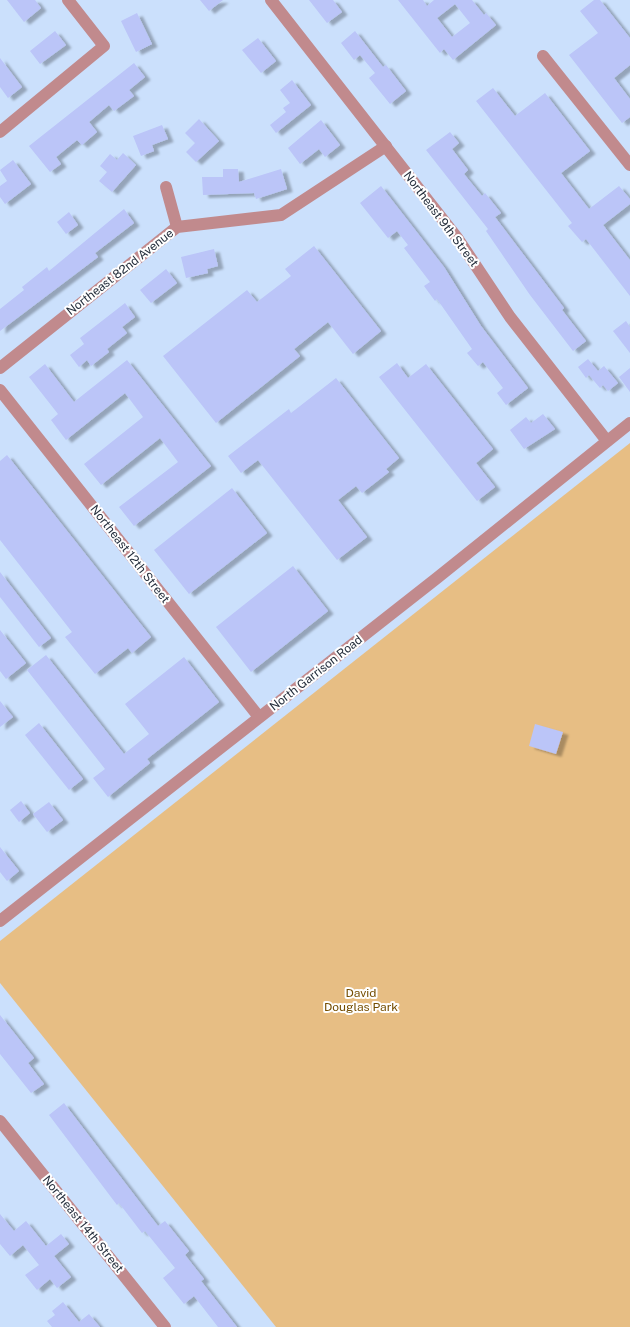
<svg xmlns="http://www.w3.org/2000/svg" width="630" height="1327" font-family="'Public Sans',sans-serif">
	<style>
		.green { fill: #e7be84 }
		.building { fill: #bbc5f8; fill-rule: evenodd; filter: url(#shadow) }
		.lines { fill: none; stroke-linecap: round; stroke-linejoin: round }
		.street { stroke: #c18a8d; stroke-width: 12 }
		.labels { text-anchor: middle; stroke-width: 4; stroke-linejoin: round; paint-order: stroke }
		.street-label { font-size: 12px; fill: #252f3d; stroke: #fff }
		.park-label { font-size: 12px; fill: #744d00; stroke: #fff }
	</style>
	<defs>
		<filter id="shadow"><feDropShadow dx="5.5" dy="3" stdDeviation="1" flood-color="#0004"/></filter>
	</defs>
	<rect width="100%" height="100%" fill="#cbe0fc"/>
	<!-- green -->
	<path class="green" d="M630,443V1327H276L0,983V941Z"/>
	<!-- building -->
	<g class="building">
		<path d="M7,0H35L41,8L24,22Z"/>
		<path d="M200,0H223L209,11Z"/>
		<path d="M309,0H333L342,12L327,23Z"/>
		<path d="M398,0H423L427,6L434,0H472L484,15L486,13L496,25L453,60L444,49L440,53ZM455,4L470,23L452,37L437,18Z"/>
		<path d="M594,0H600L630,38V65L614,78L630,99V117L622,123L569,55L598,33L580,11Z"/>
		<path d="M137,13L152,44L136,52L121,21Z"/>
		<path d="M55,31L66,45L40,64L30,51Z"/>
		<path d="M355,31L383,67L386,65L406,91L390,104L369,78L375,73L360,55L354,60L341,43Z"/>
		<path d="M258,38L276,61L261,73L242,50Z"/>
		<path d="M0,58L22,87L8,98L0,87Z"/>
		<path d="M134,63L145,77L129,90L134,96L114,111L109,105L89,122L97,132L82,145L77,140L56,157L61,164L50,172L29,146Z"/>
		<path d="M292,80L311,105L276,133L270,125L286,112L283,108L290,103L280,90Z"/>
		<path d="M493,88L515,116L545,93L590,151L561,173L589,209L619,186L630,199V204L603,225L630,260V296L586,239L582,242L568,226L572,223L476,101Z"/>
		<path d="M199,119L219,141L196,162L186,152L195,143L185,133Z"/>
		<path d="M321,120L340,145L325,157L319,149L300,164L288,148Z"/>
		<path d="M162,125L168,139L152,145L154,151L141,156L133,136Z"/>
		<path d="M450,132L459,143L452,149L468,170L464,174L482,196L485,193L501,213L495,217L564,308L562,310L586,341L573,351L530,295L486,231L488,229L426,150Z"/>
		<path d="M123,153L136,165L112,192L99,181L107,172L100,166L110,154L117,160Z"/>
		<path d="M13,160L31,184L5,204L0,197V186L7,181L0,170Z"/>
		<path d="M223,169H238L239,182L281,169L287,189L256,199L254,193L203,195L202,177H223Z"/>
		<path d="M381,186L444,267L481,326L528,388L506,405L497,393L503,388L483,362L478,366L467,353L472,349L437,299L435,301L424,286L430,282L404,248L408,245L397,231L388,238L360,203Z"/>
		<path d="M124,209L134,223L95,253L98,257L0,331V309L24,290L22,287L47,267L49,271Z"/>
		<path d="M69,212L78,225L66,234L57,222Z"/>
		<path d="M314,246L381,331L353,354L328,322L294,349L300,356L216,423L163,356L247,290L257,302L291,276L285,269Z"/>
		<path d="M214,249L218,266L207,269L208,273L186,278L181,257Z"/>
		<path d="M166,269L177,283L151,303L140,290Z"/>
		<path d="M125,303L135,317L122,327L127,333L107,349L109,352L91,366L87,360L79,367L70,355L84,344L80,338Z"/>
		<path d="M626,321L630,327V353L613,331Z"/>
		<path d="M588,359L598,371L604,366L618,383L608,391L603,385L600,388L589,375L586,378L578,367Z"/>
		<path d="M127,360L211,466L134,526L119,507L178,462L160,438L101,485L84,464L143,417L125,393L66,440L51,420L58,414L29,377L45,364L74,402Z"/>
		<path d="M397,363L408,378L426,364L493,449L476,463L495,487L477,501L379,377Z"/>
		<path d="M630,368V392L619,377Z"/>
		<path d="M336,378L399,458L386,469L389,472L362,493L356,486L338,500L367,537L337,560L258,460L241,473L228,456L289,409L291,413Z"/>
		<path d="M543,414L555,429L524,449L510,430L526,417L531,423Z"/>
		<path d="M7,455L151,637L132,653L128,648L95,674L65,637L72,632L0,540V461Z"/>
		<path d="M232,488L267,533L189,594L154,550Z"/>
		<path d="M293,566L328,611L251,672L216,627Z"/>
		<path d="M0,572L51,638L39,647L0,597Z"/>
		<path d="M0,630L26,663L6,679L0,671Z"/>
		<path d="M46,655L124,754L149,734L125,704L184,657L219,702L147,759L150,763L108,797L93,778L105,769L27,670Z"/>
		<path d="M0,701L13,717L0,727Z"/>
		<path d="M39,723L83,779L69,790L25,735Z"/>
		<path d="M535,724L563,732L556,754L529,746Z"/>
		<path d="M21,801L30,813L19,822L10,810Z"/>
		<path d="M49,802L63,820L47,832L33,814Z"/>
		<path d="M0,847L19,871L7,881L0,872Z"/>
		<path d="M0,1015L34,1058L28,1063L44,1084L31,1093L0,1054Z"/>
		<path d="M64,1103L158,1226L165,1221L189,1251L185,1255L204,1279L201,1281L237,1327H218L194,1296L184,1304L163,1278L175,1268L145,1231L142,1233L119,1203L117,1205L49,1115Z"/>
		<path d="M0,1214L14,1231L26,1221L46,1246L61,1234L69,1244L54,1256L71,1277L57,1288L50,1279L37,1290L25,1275L39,1265L23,1245L10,1256L0,1244Z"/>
		<path d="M63,1302L79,1322L89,1314L100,1327H52L47,1321L55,1315L52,1311Z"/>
	</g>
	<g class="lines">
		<!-- street -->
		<g class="street">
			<path d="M271,0L458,239L510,317L607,441"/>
			<path d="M543,56L630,165"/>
			<path d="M0,132L104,46L68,0"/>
			<path d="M166,187L177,227"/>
			<path d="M0,368L177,227L281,215L386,146"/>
			<path d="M0,390L259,717"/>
			<path d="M0,921L437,578L630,423"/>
			<path d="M0,1121L165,1327"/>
		</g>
	</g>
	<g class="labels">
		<!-- street labels -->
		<g class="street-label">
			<text transform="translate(441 219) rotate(53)" y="4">Northeast 9th Street</text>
			<text transform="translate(120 272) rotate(-38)" y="4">Northeast 82nd Avenue</text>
			<text transform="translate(130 554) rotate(52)" y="4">Northeast 12th Street</text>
			<text transform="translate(316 673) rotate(-38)" y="4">North Garrison Road</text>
			<text transform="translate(83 1224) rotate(51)" y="4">Northeast 14th Street</text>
		</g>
		<!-- park labels -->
		<g class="park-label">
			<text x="361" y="997">David<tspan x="361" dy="14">Douglas Park</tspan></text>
		</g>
	</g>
</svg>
